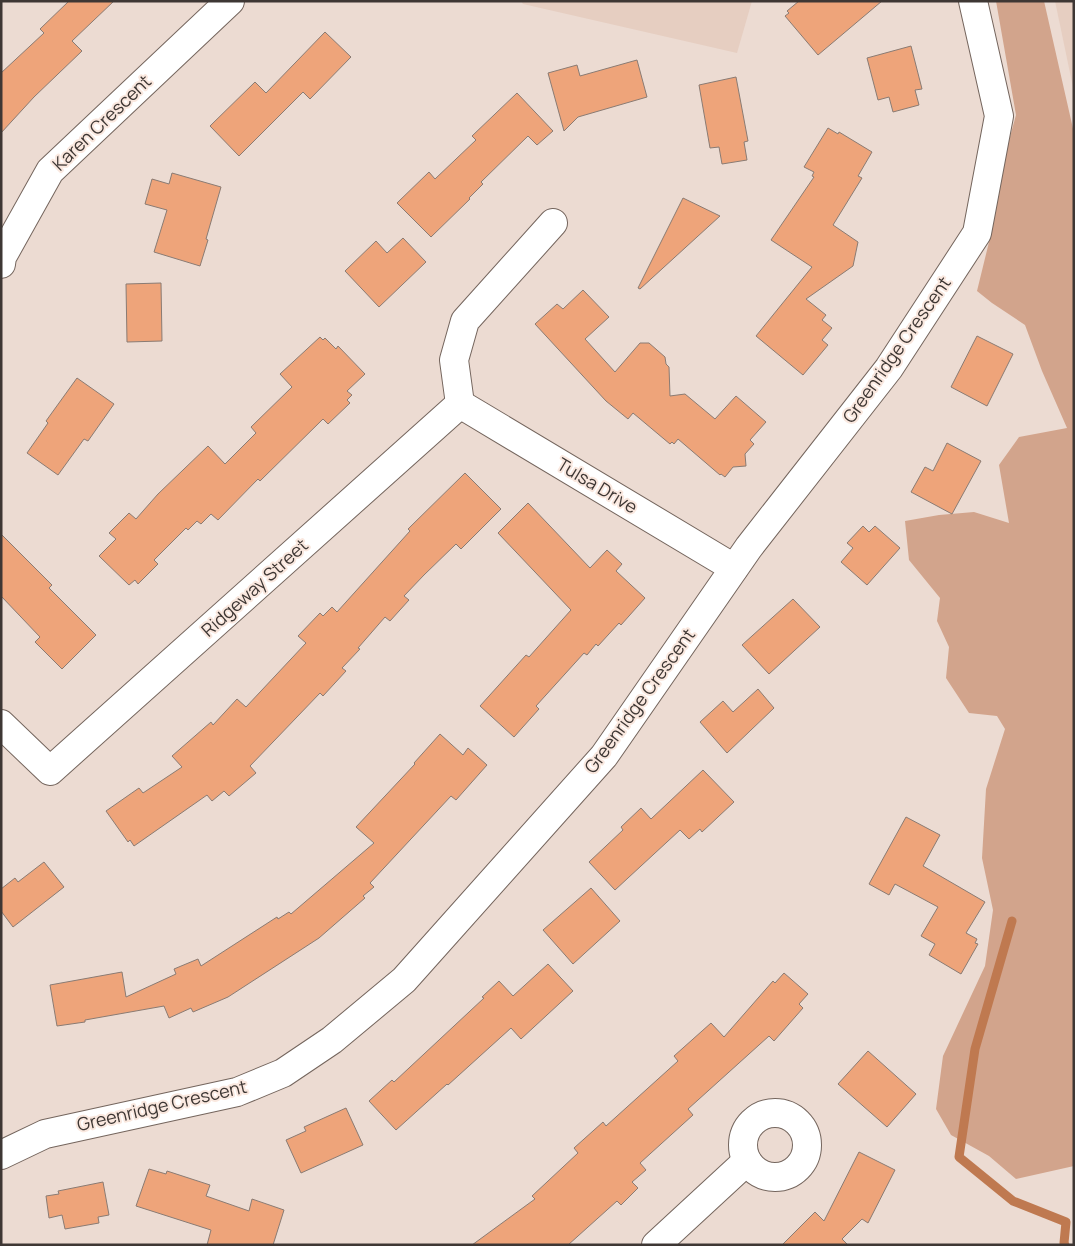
<svg xmlns="http://www.w3.org/2000/svg" width="1075" height="1246" font-family="Manrope,sans-serif">
	<style>
		.built { fill: #e6cec1 }
		.green { fill: #d2a48c }
		.lines { fill: none; stroke-linecap: round; stroke-linejoin: round }
		.stream { stroke: #bf7950; stroke-width: 9 }
		.building { fill: #eea47a; stroke: #8a7b73 }
		.minor-casing { stroke: #74655d; stroke-width: 30 }
		.minor { stroke: #fff; stroke-width: 28 }
		.labels { text-anchor: middle; stroke-width: 4; stroke-linejoin: round; paint-order: stroke }
		.street-label { font-size: 18px; fill: #3e3734; stroke: #fae8df }
	</style>
	<rect width="100%" height="100%" fill="#ecdbd2"/>
	<!-- built -->
	<g class="built">
		<path d="M521,1H752L737,53L523,4Z"/>
		<path d="M1055,1H1074V92Z"/>
	</g>
	<!-- green -->
	<path class="green" d="M996,1H1044L1074,133V1166L1016,1179L989,1156L951,1135L936,1109L943,1056L985,966L993,910L982,858L986,789L1005,729L997,716L969,713L946,678L949,647L937,621L940,598L909,560L905,521L939,515L974,512L1009,523L999,465L1019,437L1067,428L1042,371L1025,325L992,303L977,291L989,242L1005,155L1016,115Z"/>
	<g class="lines">
		<!-- stream -->
		<path class="stream" d="M1012,921L975,1049L959,1157L1013,1201L1066,1222L1064,1243L1065,1245"/>
	</g>
	<!-- building -->
	<g class="building">
		<path d="M69,1H114L72,41L82,51L34,97L1,133V73L44,33L40,29Z"/>
		<path d="M799,1H882L818,55L785,16L789,13L787,11Z"/>
		<path d="M325,32L351,57L310,99L303,92L239,156L210,126L255,82L266,93Z"/>
		<path d="M911,46L922,89L915,90L919,105L893,112L889,97L878,100L867,58Z"/>
		<path d="M637,60L647,97L578,117L564,131L548,73L577,65L580,76Z"/>
		<path d="M736,77L748,141L744,142L747,160L722,164L719,147L710,148L699,85Z"/>
		<path d="M517,93L553,131L537,145L528,136L481,182L483,184L469,198L470,199L431,237L397,203L429,172L435,179L476,140L472,136Z"/>
		<path d="M828,128L838,134L839,132L872,152L858,176L862,178L833,225L858,242L853,266L806,299L826,315L822,320L832,328L822,340L828,345L803,375L756,336L812,267L771,240L814,177L812,176L814,172L804,167Z"/>
		<path d="M172,173L221,187L206,239L208,240L200,266L154,252L167,210L145,204L152,179L169,184Z"/>
		<path d="M683,198L720,216L640,289L638,288Z"/>
		<path d="M403,238L426,262L379,307L345,271L376,241L387,253Z"/>
		<path d="M161,283L162,341L127,342L126,284Z"/>
		<path d="M583,290L609,317L585,339L615,372L640,343H649L665,357L666,364L669,367L670,396L685,394L715,419L736,396L766,422L750,440L754,444L745,454L746,466L733,467L725,477L721,474L720,475L678,439L674,444L672,442L670,444L633,413L628,419L606,401L535,324L557,304L563,309Z"/>
		<path d="M977,336L1013,354L987,406L951,387Z"/>
		<path d="M320,337L323,340L325,338L336,349L338,346L365,374L347,391L352,395L347,400L350,403L328,424L323,419L260,481L258,479L218,520L211,514L201,524L197,521L188,530L186,528L154,560L158,564L138,584L135,580L129,585L99,556L116,539L109,533L129,513L136,519L158,494L208,446L225,464L256,433L251,427L292,387L280,374Z"/>
		<path d="M77,378L114,404L88,441L84,439L58,475L27,453L48,423L46,421Z"/>
		<path d="M947,443L981,461L952,514L911,492L925,467L933,471Z"/>
		<path d="M465,473L501,509L461,549L456,544L424,575L404,596L409,600L390,621L385,617L358,648L360,649L342,668L346,671L323,696L320,693L250,766L256,773L229,796L224,791L212,801L207,795L134,846L130,840L128,842L106,811L139,788L143,793L182,767L172,756L211,722L213,725L237,699L246,707L306,643L298,636L320,613L323,616L332,607L337,612L410,531L408,529Z"/>
		<path d="M528,503L590,568L607,550L622,564L616,571L645,598L621,625L619,623L598,646L596,644L587,655L584,653L536,706L539,709L514,737L480,706L526,655L529,657L571,610L498,533Z"/>
		<path d="M863,526L869,532L875,526L900,548L867,585L841,562L853,548L847,543Z"/>
		<path d="M1,534L52,585L49,588L96,635L62,669L35,642L40,637L1,596Z"/>
		<path d="M793,599L820,627L769,674L742,645Z"/>
		<path d="M758,689L774,708L727,753L700,722L723,701L733,712Z"/>
		<path d="M440,734L463,755L468,748L487,765L456,800L451,796L370,883L374,887L363,896L365,898L319,938L228,997L193,1012L191,1008L169,1018L164,1006L85,1020V1022L57,1026L50,985L122,972L126,997L176,974L174,969L198,959L201,966L277,917L278,919L289,912L291,914L374,843L356,827L415,764L414,763Z"/>
		<path d="M703,770L734,802L702,832L700,829L689,839L680,830L615,890L589,862L623,830L621,827L641,808L651,819Z"/>
		<path d="M906,817L940,835L923,866L985,902L966,933L977,939L975,943L978,944L961,974L929,955L935,944L921,936L938,907L895,884L889,895L869,884Z"/>
		<path d="M44,862L64,887L13,927L1,911V889L15,878L18,882Z"/>
		<path d="M591,888L620,921L573,964L543,930Z"/>
		<path d="M548,964L573,991L521,1039L511,1028L448,1085L447,1084L396,1130L369,1101L392,1080L394,1082L484,998L482,997L499,981L513,996Z"/>
		<path d="M784,973L808,994L799,1004L803,1008L774,1041L769,1036L688,1109L693,1115L640,1163L646,1170L632,1182L638,1188L621,1205L617,1201L568,1245H472L535,1199L532,1196L578,1153L574,1148L603,1122L606,1126L678,1061L674,1056L711,1023L724,1037L773,981L775,983Z"/>
		<path d="M868,1051L916,1094L887,1127L838,1084Z"/>
		<path d="M346,1108L363,1145L301,1173L286,1140L306,1131L304,1127Z"/>
		<path d="M859,1152L895,1170L868,1223L862,1219L842,1239L848,1245H782L815,1212L824,1221Z"/>
		<path d="M149,1169L166,1174L167,1171L210,1185L206,1196L249,1211L252,1199L284,1210L273,1245H207L211,1230L136,1206Z"/>
		<path d="M103,1182L109,1215L98,1217L99,1223L65,1229L62,1215L49,1218L46,1196L59,1194L58,1191Z"/>
	</g>
	<g class="lines">
		<defs>
			<g id="minor">
				<path d="M1,264L2,257L50,171L230,1"/>
				<path d="M460,404L734,568"/>
				<path d="M460,404L454,360L465,321L553,223"/>
				<path d="M1,724L50,771L460,404"/>
				<circle cx="775" cy="1145" r="32"/>
				<path d="M1,1155L45,1134L237,1092L283,1073L332,1040L404,980L604,756L749,547L889,368L977,233L999,116L973,1"/>
				<path d="M656,1245L747,1161"/>
			</g>
		</defs>
		<!-- minor casing -->
		<use href="#minor" class="minor-casing"/>
		<!-- minor -->
		<use href="#minor" class="minor"/>
	</g>
	<g class="labels">
		<!-- street labels -->
		<g class="street-label">
			<text transform="translate(102 123) rotate(-44)" y="6">Karen Crescent</text>
			<text transform="translate(897 350) rotate(-55)" y="6">Greenridge Crescent</text>
			<text transform="translate(597 486) rotate(31)" y="6">Tulsa Drive</text>
			<text transform="translate(255 588) rotate(-42)" y="6">Ridgeway Street</text>
			<text transform="translate(640 701) rotate(-54)" y="6">Greenridge Crescent</text>
			<text transform="translate(162 1106) rotate(-13)" y="6">Greenridge Crescent</text>
		</g>
	</g>
	<!-- border -->
	<rect width="1075" height="1246" fill="none" stroke="#3e3734" stroke-width="5"/>
</svg>
